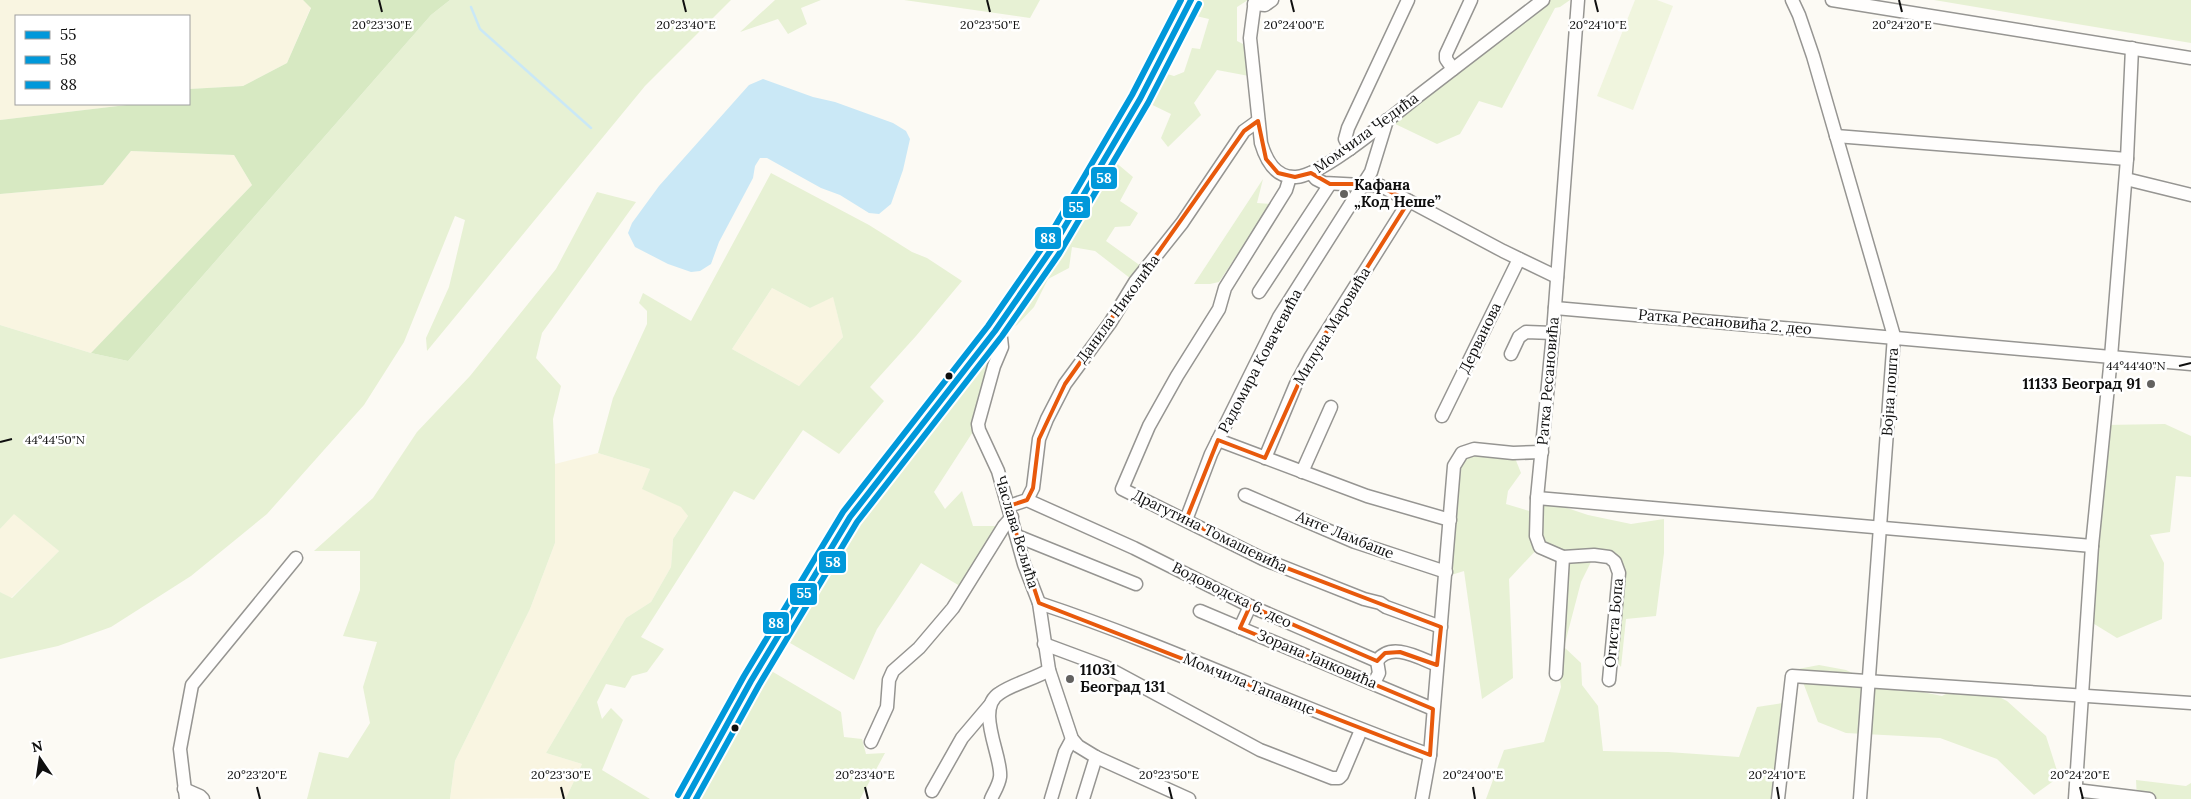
<svg xmlns="http://www.w3.org/2000/svg" width="2191" height="799" font-family="Lora,serif">
	<style>
		.farmland { fill: #f9f5e1 }
		.green { fill: #e7f1d4; fill-rule: evenodd }
		.forest { fill: #d7e9c2 }
		.pitch { fill: #f0f5de }
		.water { fill: #cae8f6 }
		.lines { fill: none; stroke-linecap: round; stroke-linejoin: round }
		.stream { stroke: #cae8f6; stroke-width: 2.5 }
		.minor-casing { stroke: #969592; stroke-width: 15 }
		.major-casing { stroke: #83827f; stroke-width: 19 }
		.minor { stroke: #fffefd; stroke-width: 12 }
		.major { stroke: #ede7da; stroke-width: 16 }
		.bus-1-casing { stroke: #fff; stroke-width: 10 }
		.bus-2-casing { stroke: #fff; stroke-width: 10 }
		.bus-3-casing { stroke: #fff; stroke-width: 10 }
		.bus-1 { stroke: #0098da; stroke-width: 6 }
		.bus-2 { stroke: #0098da; stroke-width: 6 }
		.bus-3 { stroke: #0098da; stroke-width: 6 }
		.marked { fill: none; stroke: #e8590c; stroke-width: 4; stroke-linejoin: round }
		.ticks { fill: none; stroke: #0f0f0f; stroke-width: 2 }
		.poi-dot { fill: #62615f; stroke: #fff; stroke-width: 2 }
		.bus-dot { fill: #0f0f0f; stroke: #fff; stroke-width: 2 }
		.labels { text-anchor: middle; stroke-width: 5; stroke-linejoin: round; paint-order: stroke }
		.street-label { font-size: 15px; fill: #0f0f0f; stroke: #fff }
		.poi-label { font-size: 15px; font-weight: bold; fill: #0f0f0f; stroke: #fff; text-anchor: start }
		.ticks-label { font-size: 12px; text-anchor: middle; fill: #0f0f0f; stroke: #fff; stroke-width: 5; stroke-linejoin: round; paint-order: stroke }
		.line-badge { stroke: #fff; stroke-width: 2 }
		.badge-label { font-size: 14px; text-anchor: middle; font-weight: bold; fill: #fff }
	</style>
	<rect width="100%" height="100%" fill="#fcfaf4"/>
	<!-- farmland -->
	<g class="farmland">
		<path d="M0,0H303L311,7L287,63L243,86L189,89V16H16V104H135L0,120Z"/>
		<path d="M131,151L234,155L252,185L91,353L0,325V194L103,185Z"/>
		<path d="M772,288L810,308L833,296L843,337L799,386L732,349Z"/>
		<path d="M598,453L650,469L643,489L682,507L688,516L673,539L671,567L651,602L626,618L546,753L582,764L566,798L450,799L455,761L530,609L555,543V464Z"/>
		<path d="M14,513L59,551L11,598L0,592V529Z"/>
	</g>
	<!-- green -->
	<g class="green">
		<path d="M450,0H731L645,86L427,351L426,338L449,287L465,220L455,216L404,342L364,405L267,514L191,576L111,627L58,646L0,659V592L12,598L59,551L14,514L0,529V325L91,353L128,361L431,15Z"/>
		<path d="M775,0H821L801,8L807,24L788,34L778,19L740,32Z"/>
		<path d="M904,0H1040L1030,18Z"/>
		<path d="M1200,0H1248L1237,7V41L1245,45L1249,76L1217,70L1194,103L1201,115L1168,147L1161,138L1171,114L1140,99L1154,70L1174,76L1184,72L1192,48L1200,49L1209,19L1183,13Z"/>
		<path d="M1543,0H1570L1560,7L1555,8L1502,108L1479,101L1460,134L1437,144L1387,120Z"/>
		<path d="M1934,0H2191V43Z"/>
		<path d="M1107,155L1133,177L1120,201L1138,213L1130,226L1115,227L1106,241L1145,269L1135,282L1095,251L1072,247L1069,268L1048,279L1034,307L1017,325L1010,329L1001,324Z"/>
		<path d="M771,173L869,225L912,252L927,258L962,281L916,336L870,387L884,401L839,454L803,430L754,500L734,491L641,637L664,649L647,672L632,676L625,688L606,684L597,702L602,719L611,708L623,720L602,770L650,799H562L566,798L582,764L546,753L626,618L651,602L671,567L673,539L688,516L681,507L642,489L650,469L598,453L613,398L647,324V311L639,303L643,293L691,321ZM772,288L810,308L833,297L843,337L799,386L732,349Z"/>
		<path d="M1263,179L1257,203L1271,204L1219,282L1210,284H1194Z"/>
		<path d="M597,192L636,202L542,333L536,358L561,386L553,419L555,464V543L530,609L455,761L450,799H307L319,752L348,758L370,723L363,687L377,642L343,636L360,590V551H314L373,498L417,432L470,376L556,269Z"/>
		<path d="M1002,347L978,424L934,492L945,509L962,491L973,526H1004L965,589L921,563L877,629L854,680L778,636L816,573L975,355Z"/>
		<path d="M2165,424L2191,436V477L2176,476L2170,532L2150,535L2164,563L2162,619L2117,638L2091,622L2104,425Z"/>
		<path d="M1462,453H1513L1521,473L1508,491L1506,504L1536,513L1537,498L1588,515L1631,524L1664,519V553L1656,616L1626,619L1621,667L1611,654L1615,562L1594,556L1581,582L1564,647L1581,663L1582,685L1598,706L1603,751L1668,752L1739,757L1757,707L1789,702L1778,799H1486L1504,750L1544,742L1561,687L1556,653L1563,557L1539,547L1509,579L1513,678L1482,699L1464,571L1448,576L1446,572Z"/>
		<path d="M761,665L841,712L844,737L862,739L866,754L885,753L860,799H697L689,794Z"/>
		<path d="M1819,665L1846,670L1869,681L1942,696L1969,682L2007,701L2046,736L2059,777L2034,795L1997,759L1940,738L1846,733L1818,722L1798,669Z"/>
		<path d="M2136,780L2186,786L2191,783V799H2137Z"/>
	</g>
	<!-- forest -->
	<path class="forest" d="M303,0H450L431,15L128,361L91,353L252,185L234,155L131,151L103,185L0,194V120L135,104H189V89L243,86L287,63L311,8Z"/>
	<!-- pitch -->
	<path class="pitch" d="M1635,0H1657L1673,6L1633,110L1597,96Z"/>
	<!-- water -->
	<path class="water" d="M763,79L813,97L835,102L893,123L906,131L910,139L903,170L891,204L879,214L869,213L840,195L821,188L767,158H760L755,166L753,178L719,242L711,264L700,271L691,272L668,264L635,247L628,233L632,223L659,186L749,85Z"/>
	<g class="lines">
		<!-- stream -->
		<path class="stream" d="M471,7L480,29L591,128"/>
		<defs>
			<g id="minor">
				<path d="M1255,0L1250,38L1261,143C1266,160 1275,178 1296,177C1323,176 1397,112 1422,93C1462,62 1503,31 1543,0"/>
				<path d="M1578,0L1553,333L1537,498L1536,536L1540,547L1563,557L1594,555L1609,557L1615,562L1619,573L1609,680"/>
				<path d="M1792,0L1799,15L1813,56L1894,336L1860,799"/>
				<path d="M1832,0L2191,58"/>
				<path d="M1254,4L1265,5L1272,0"/>
				<path d="M1453,69L1446,59V54L1471,0"/>
				<path d="M1836,136L2127,159"/>
				<path d="M1350,149L1345,139L1348,128L1408,0"/>
				<path d="M1311,173L1316,179L1324,183L1381,186L1503,251L1557,277"/>
				<path d="M1290,177L1286,190L1225,288L1219,309L1177,376L1149,426L1122,489L1263,559L1364,599L1380,603L1386,607L1441,627"/>
				<path d="M2126,179L2191,195"/>
				<path d="M1259,292L1330,184"/>
				<path d="M1555,308L2191,364"/>
				<path d="M995,331L1001,338L1002,347L994,366L978,424L979,430L998,471L1024,564L1039,603L1049,670L1072,739L1078,746L1096,757L1189,799"/>
				<path d="M1511,354L1519,337L1526,332L1553,333"/>
				<path d="M1442,416L1519,259"/>
				<path d="M1218,440L1367,496L1450,520"/>
				<path d="M1265,458L1296,384L1310,358L1409,201"/>
				<path d="M1302,472L1331,407"/>
				<path d="M1245,495L1355,542L1446,572"/>
				<path d="M1537,498L2092,546"/>
				<path d="M1027,500L1134,548L1250,606L1377,661C1391,641 1419,658 1437,665"/>
				<path d="M1009,506L1027,500L1033,488L1039,439L1047,419L1065,384L1110,323L1135,282L1182,223L1244,131L1258,121"/>
				<path d="M1186,520L1211,454L1279,317L1371,172L1387,120"/>
				<path d="M1017,536L1136,584"/>
				<path d="M1039,603C1172,647 1298,708 1430,755"/>
				<path d="M1200,611L1433,709"/>
				<path d="M1240,628L1250,606"/>
				<path d="M1044,644L1106,667L1260,750L1332,778H1339L1342,775L1361,730"/>
				<path d="M1556,674L1563,557"/>
				<path d="M1374,683L1379,673L1377,661"/>
				<path d="M871,742L887,707L889,680L893,671L919,648L953,608L1004,526L1012,517"/>
				<path d="M184,789L200,796L203,799"/>
				<path d="M2076,790L2149,799"/>
				<path d="M932,791L962,738L990,705"/>
				<path d="M186,799L180,749L192,685L296,558"/>
				<path d="M991,799C994,792 999,785 1000,777C1003,758 974,708 1000,693C1015,683 1034,679 1049,670"/>
				<path d="M1051,799L1065,752L1072,739"/>
				<path d="M1083,799L1096,757"/>
				<path d="M1422,799L1430,755L1454,466L1462,453L1474,449L1513,453L1542,452"/>
				<path d="M1778,799L1792,676L2191,703"/>
				<path d="M2075,799L2092,546L2111,357L2127,159L2132,48"/>
			</g>
			<path id="major" d="M686,799L751,681L850,517L995,331L1051,250L1140,99L1191,0"/>
		</defs>
		<!-- minor casing -->
		<use href="#minor" class="minor-casing"/>
		<!-- major casing -->
		<use href="#major" class="major-casing"/>
		<!-- minor -->
		<use href="#minor" class="minor"/>
		<!-- major -->
		<use href="#major" class="major"/>
		<defs>
			<path id="bus-1" d="M686,799L751,681L850,517L995,331L1051,250L1140,99L1191,0"/>
			<path id="bus-2" d="M696,799L759,685L857,522L1002,336L1059,254L1148,103L1199,4"/>
			<path id="bus-3" d="M678,795L744,676L843,512L988,326L1044,245L1132,95L1181,0"/>
		</defs>
		<!-- bus-1 casing -->
		<use href="#bus-1" class="bus-1-casing"/>
		<!-- bus-2 casing -->
		<use href="#bus-2" class="bus-2-casing"/>
		<!-- bus-3 casing -->
		<use href="#bus-3" class="bus-3-casing"/>
		<!-- bus-1 -->
		<use href="#bus-1" class="bus-1"/>
		<!-- bus-2 -->
		<use href="#bus-2" class="bus-2"/>
		<!-- bus-3 -->
		<use href="#bus-3" class="bus-3"/>
	</g>
	<!-- marked area -->
	<path class="marked" d="M1258,121L1266,159L1278,173L1295,177L1311,173L1330,184H1375L1409,201L1310,358L1265,458L1218,440L1186,520L1263,559L1441,627L1437,665L1400,652L1385,653L1377,661L1250,606L1240,628L1433,709L1430,755L1039,603L1017,536L1009,506L1027,500L1033,488L1039,439L1065,384L1244,131Z"/>
	<!-- ticks -->
	<path class="ticks" d="M379,0L382,12M683,0L686,12M987,0L990,12M1291,0L1294,12M1595,0L1598,12M1899,0L1902,12M2179,366L2191,363M0,442L12,439M257,787L260,799M561,787L564,799M865,787L868,799M1169,787L1172,799M1473,787L1475,799M1777,787L1779,799M2080,787L2083,799"/>
	<!-- markers -->
	<g class="poi-dot">
		<circle cx="1344" cy="194" r="5"/>
		<circle cx="2151" cy="384" r="5"/>
		<circle cx="1070" cy="679" r="5"/>
	</g>
	<g class="bus-dot">
		<circle cx="949" cy="376" r="4.5"/>
		<circle cx="735" cy="728" r="4.5"/>
	</g>
	<g class="labels">
		<!-- street labels -->
		<g class="street-label">
			<text transform="translate(1366 133) rotate(-36)" y="5">Момчила Чедића</text>
			<text transform="translate(1118 309) rotate(-54)" y="5">Данила Николића</text>
			<text transform="translate(1725 322) rotate(5)" y="5">Ратка Ресановића 2. део</text>
			<text transform="translate(1332 326) rotate(-59)" y="5">Милуна Маровића</text>
			<text transform="translate(1480 338) rotate(-64)" y="5">Дерванова</text>
			<text transform="translate(1260 361) rotate(-62)" y="5">Радомира Ковачевића</text>
			<text transform="translate(1548 381) rotate(-85)" y="5">Ратка Ресановића</text>
			<text transform="translate(1890 392) rotate(-86)" y="5">Војна пошта</text>
			<text transform="translate(1210 531) rotate(26)" y="5">Драгутина Томашевића</text>
			<text transform="translate(1017 532) rotate(73)" y="5">Часлава Вељића</text>
			<text transform="translate(1345 535) rotate(22)" y="5">Анте Ламбаше</text>
			<text transform="translate(1232 595) rotate(26)" y="5">Водоводска 6. део</text>
			<text transform="translate(1614 623) rotate(-85)" y="5">Огиста Бопа</text>
			<text transform="translate(1317 659) rotate(23)" y="5">Зорана Јанковића</text>
			<text transform="translate(1249 684) rotate(22)" y="5">Момчила Тапавице</text>
		</g>
		<!-- poi labels -->
		<g class="poi-label">
			<text x="1354" y="190">Кафана<tspan x="1354" dy="17">„Код Неше”</tspan></text>
			<text x="2141" y="389" text-anchor="end">11133 Београд 91</text>
			<text x="1080" y="675">11031<tspan x="1080" dy="17">Београд 131</tspan></text>
		</g>
	</g>
	<g class="ticks-label">
		<text x="382" y="29">20°23'30"E</text>
		<text x="686" y="29">20°23'40"E</text>
		<text x="990" y="29">20°23'50"E</text>
		<text x="1294" y="29">20°24'00"E</text>
		<text x="1598" y="29">20°24'10"E</text>
		<text x="1902" y="29">20°24'20"E</text>
		<text x="2136" y="370">44°44'40"N</text>
		<text x="55" y="444">44°44'50"N</text>
		<text x="257" y="779">20°23'20"E</text>
		<text x="561" y="779">20°23'30"E</text>
		<text x="865" y="779">20°23'40"E</text>
		<text x="1169" y="779">20°23'50"E</text>
		<text x="1473" y="779">20°24'00"E</text>
		<text x="1777" y="779">20°24'10"E</text>
		<text x="2080" y="779">20°24'20"E</text>
	</g>
	<g class="line-badge">
		<rect x="1090" y="166" width="28" height="24" rx="5" fill="#0098da"/>
		<rect x="1062" y="195" width="29" height="24" rx="5" fill="#0098da"/>
		<rect x="1034" y="226" width="28" height="24" rx="5" fill="#0098da"/>
		<rect x="818" y="550" width="29" height="24" rx="5" fill="#0098da"/>
		<rect x="789" y="582" width="29" height="24" rx="5" fill="#0098da"/>
		<rect x="762" y="611" width="28" height="24" rx="5" fill="#0098da"/>
	</g>
	<g class="badge-label">
		<text x="1104" y="183">58</text>
		<text x="1076" y="212">55</text>
		<text x="1048" y="243">88</text>
		<text x="833" y="567">58</text>
		<text x="804" y="598">55</text>
		<text x="776" y="628">88</text>
	</g>
	<!-- legend -->
	<rect x="15" y="15" width="175" height="90" fill="#ffffff" stroke="#9f9f9f"/>
	<rect x="25" y="31" width="25" height="8" fill="#0098da" stroke="#9f9f9f"/>
	<text x="60" y="40" font-size="15" fill="#0f0f0f">55</text>
	<rect x="25" y="56" width="25" height="8" fill="#0098da" stroke="#9f9f9f"/>
	<text x="60" y="65" font-size="15" fill="#0f0f0f">58</text>
	<rect x="25" y="81" width="25" height="8" fill="#0098da" stroke="#9f9f9f"/>
	<text x="60" y="90" font-size="15" fill="#0f0f0f">88</text>
	<!-- north arrow -->
	<g transform="translate(40 759) rotate(347)" stroke="#ffffff" stroke-width="4" paint-order="stroke">
	<path d="M0-4L9 19L0 12L-9 19Z" fill="#0f0f0f"/>
	<text y="-8" font-size="14" font-weight="bold" text-anchor="middle" fill="#0f0f0f">N</text>
	</g>
</svg>
